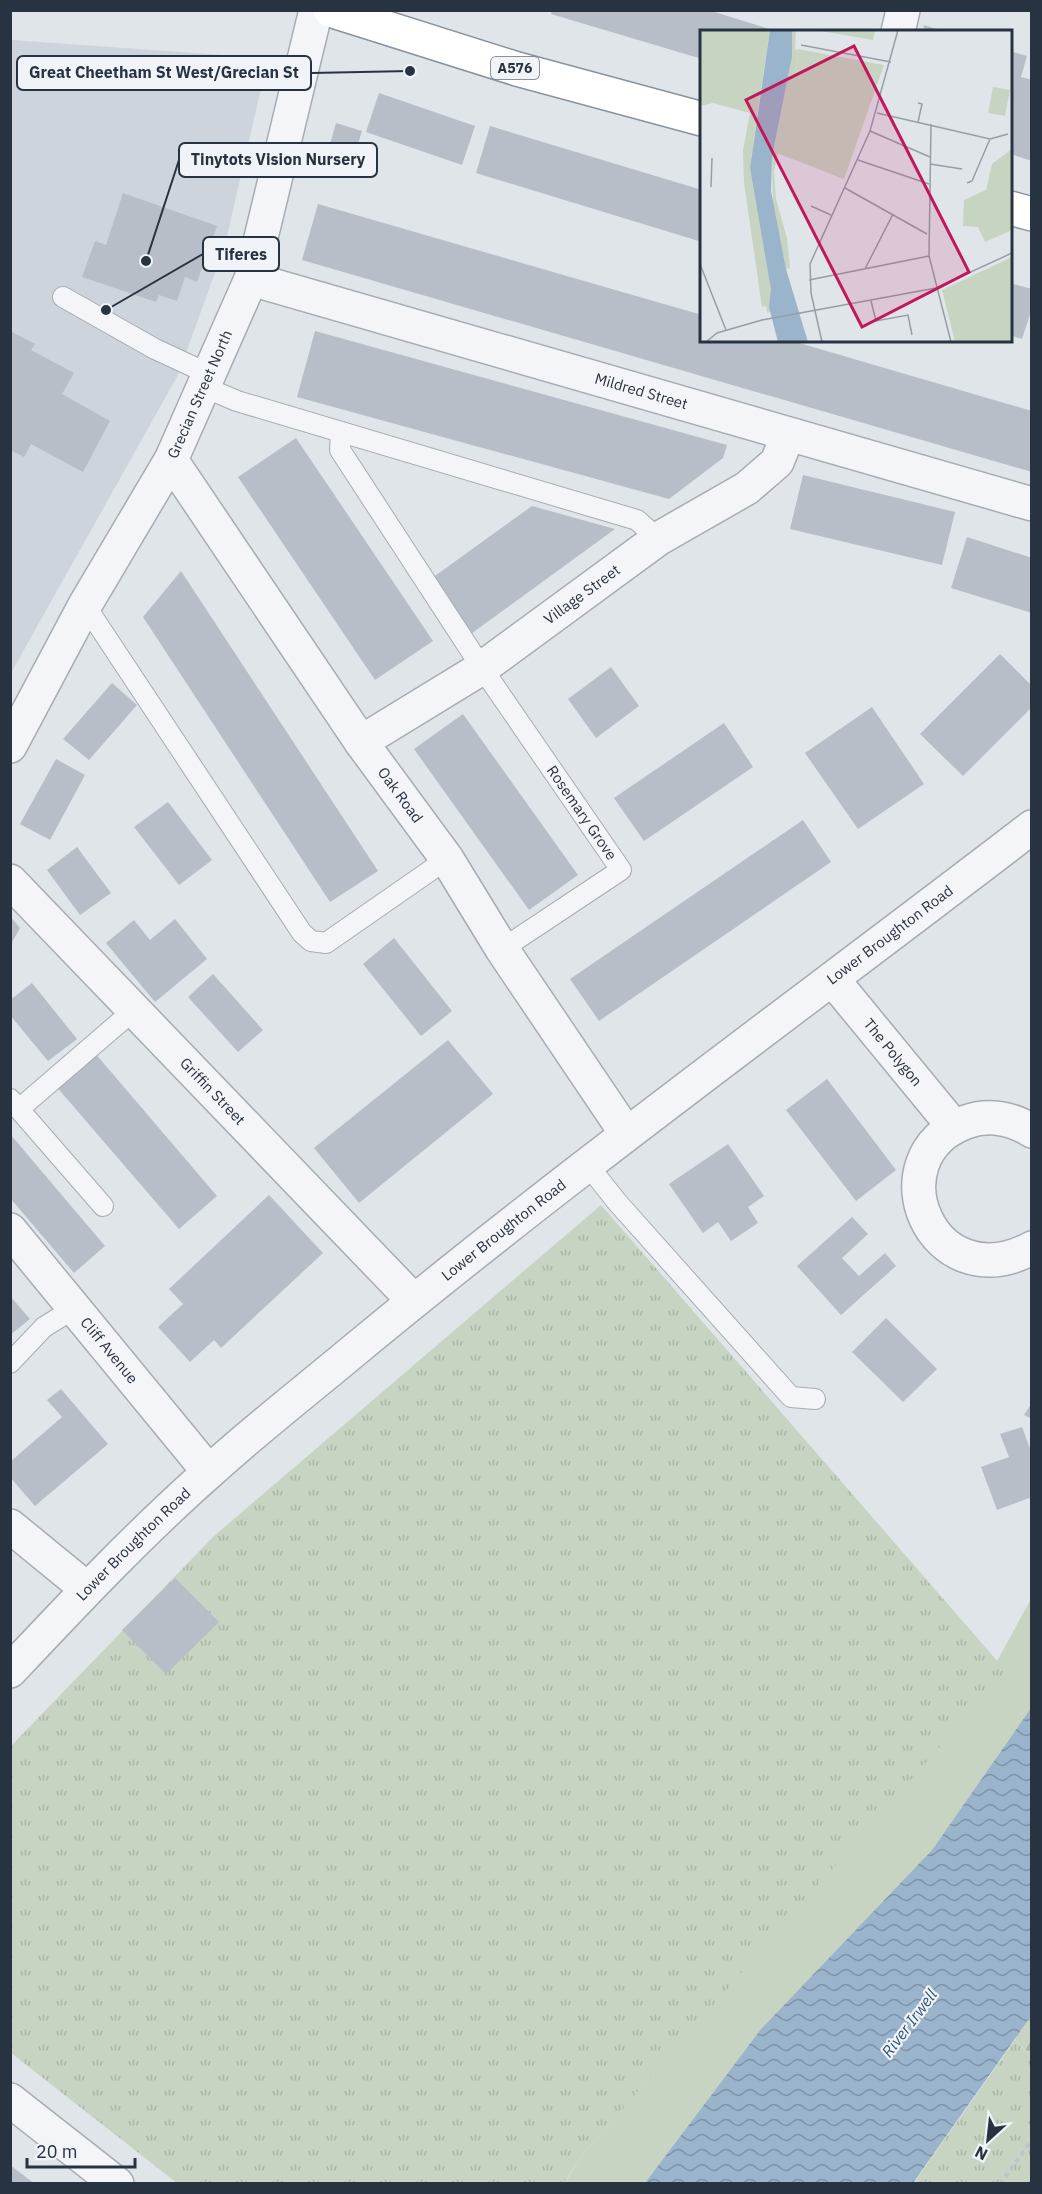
<svg xmlns="http://www.w3.org/2000/svg" width="1042" height="2194" font-family="'IBM Plex Sans',sans-serif">
	<style>
		.built { fill: #ced4dc }
		.green { fill: #c7d4c1 }
		.forest { fill: url(#forest-firs) }
		.park { fill: url(#park-tufts) }
		.water { fill: url(#water-waves) }
		.building { fill: #b7bec7 }
		.lines { fill: none; stroke-linecap: round; stroke-linejoin: round }
		.lane-casing { stroke: #a5acb4; stroke-width: 22 }
		.street-casing { stroke: #a5acb4; stroke-width: 36 }
		.highway-casing { stroke: #8793a1; stroke-width: 36 }
		.path { stroke: #bec3c9; stroke-width: 4; stroke-dasharray: 4.5 4.5; stroke-linecap: butt }
		.lane { stroke: #f3f5f8; stroke-width: 20 }
		.street { stroke: #f3f5f8; stroke-width: 33 }
		.highway { stroke: #fff; stroke-width: 33 }
		.labels { text-anchor: middle; stroke-width: 4.5; stroke-linejoin: round; paint-order: stroke }
		.shield { fill: #f0f3f7; stroke: #646d78; stroke-width: 1.5 }
		.shield-label { font-size: 14px; font-weight: bold; fill: #283342 }
		.street-label { font-size: 15px; fill: #283342; stroke: #f0f3f7 }
		.water-label { font-size: 16px; font-style: italic; fill: #305479; stroke: #f0f3f7 }
		.inset-road { fill: none; stroke: #969ea7; stroke-width: 1.5 }
		.view { fill: #c2185b; fill-opacity: 0.15; stroke: #c2185b; stroke-width: 3 }
		.inset-edge { fill: none; stroke: #283342; stroke-width: 3 }
		.leader { fill: none; stroke: #283342; stroke-width: 2 }
		.callout-dot { fill: #283342; stroke: #f0f3f7; stroke-width: 2 }
		.callout { fill: #f0f3f7; stroke: #283342; stroke-width: 2 }
		.callout-label { font-size: 16px; text-anchor: middle; font-weight: bold; fill: #283342 }
	</style>
	<defs>
		<pattern id="forest-firs" width="22" height="20" patternUnits="userSpaceOnUse" patternTransform="scale(1.5)"><rect width="22" height="20" fill="#c7d4c1"/><path d="M5 1l3.5 6h-7zM16 11l3.5 6h-7z" fill="#abb6a7"/></pattern>
		<pattern id="park-tufts" width="24" height="20" patternUnits="userSpaceOnUse" patternTransform="scale(1.5)"><rect width="24" height="20" fill="#c7d4c1"/><path d="M3 7l-1-3M5 7V3M7 7l1-3M15 17l-1-3M17 17v-4M19 17l1-3" fill="none" stroke="#abb6a7"/></pattern>
		<pattern id="water-waves" width="16" height="10" patternUnits="userSpaceOnUse" patternTransform="scale(1.5)"><rect width="16" height="10" fill="#9ab4cc"/><path d="M0 5q4-4 8 0t8 0" fill="none" stroke="#7e93a7"/></pattern>
	</defs>
	<rect width="100%" height="100%" fill="#e0e5ea"/>
	<!-- built -->
	<path class="built" d="M11,40L268,58L225,245L178,375L11,673Z"/>
	<!-- green -->
	<path class="green" d="M1031,1599V1708L932,1850L761,2029L645,2183L564,2184L583,2154L1005,1671L997,1661Z"/>
	<!-- forest -->
	<path class="forest" d="M1031,2016V2056L1015,2039Z"/>
	<!-- park -->
	<g class="park">
		<path d="M601,1205L1006,1671L583,2154L564,2183H177L11,2053L10,1747L214,1536Z"/>
		<path d="M1015,2040L1031,2056V2183L913,2184Z"/>
	</g>
	<!-- water -->
	<path class="water" d="M1031,1708V2016L913,2183H645L761,2029L932,1850Z"/>
	<!-- building -->
	<g class="building">
		<path d="M552,10H708L776,31L702,32V59L551,14Z"/>
		<path d="M924,25L943,31V32H923Z"/>
		<path d="M1010,51L1027,56L1021,77L1032,80V161L1010,154Z"/>
		<path d="M379,93L475,126L462,165L366,132Z"/>
		<path d="M336,123L362,131L349,173L324,165Z"/>
		<path d="M490,126L702,190V242L476,173Z"/>
		<path d="M123,193L217,226L197,282L185,277L177,301L159,295L156,302L82,277L95,241L106,245Z"/>
		<path d="M318,204L702,315V340H789L1032,411V472L302,260Z"/>
		<path d="M1010,283L1032,289V308L1022,339L1010,335Z"/>
		<path d="M10,331L35,344L31,350L74,373L62,394L110,421L83,472L31,444L24,457L10,450Z"/>
		<path d="M315,331L727,445L723,458L669,499L297,397Z"/>
		<path d="M296,438L433,641L375,680L238,477Z"/>
		<path d="M803,475L955,512L942,565L790,529Z"/>
		<path d="M532,506L615,529L468,636L428,581Z"/>
		<path d="M967,537L1032,558V613L951,588Z"/>
		<path d="M181,571L378,871L330,902L143,617Z"/>
		<path d="M1000,654L1032,686V707L963,776L920,734Z"/>
		<path d="M611,667L639,706L596,738L568,699Z"/>
		<path d="M112,683L137,705L89,760L63,739Z"/>
		<path d="M872,707L924,784L858,829L805,753Z"/>
		<path d="M463,714L578,875L529,910L414,749Z"/>
		<path d="M724,723L753,767L644,841L614,798Z"/>
		<path d="M56,759L85,775L50,840L20,824Z"/>
		<path d="M168,802L212,860L179,885L134,827Z"/>
		<path d="M803,820L831,862L599,1021L570,979Z"/>
		<path d="M77,847L111,893L80,915L47,870Z"/>
		<path d="M10,916L20,928L10,946Z"/>
		<path d="M175,919L207,959L155,1002L106,943L134,920L150,940Z"/>
		<path d="M394,938L452,1011L421,1036L363,964Z"/>
		<path d="M213,974L263,1030L238,1052L188,997Z"/>
		<path d="M32,983L77,1039L48,1061L10,1015V1000Z"/>
		<path d="M448,1040L493,1094L359,1203L314,1148Z"/>
		<path d="M94,1052L217,1196L179,1229L55,1085Z"/>
		<path d="M827,1079L896,1170L856,1201L786,1110Z"/>
		<path d="M10,1134L105,1246L74,1273L10,1198Z"/>
		<path d="M728,1144L764,1196L748,1207L758,1223L731,1241L718,1222L703,1233L669,1184Z"/>
		<path d="M269,1195L323,1253L221,1348L214,1340L190,1362L158,1327L183,1304L169,1289Z"/>
		<path d="M852,1217L868,1234L842,1258L859,1276L885,1253L896,1266L841,1315L797,1266Z"/>
		<path d="M10,1296L30,1319L10,1335Z"/>
		<path d="M886,1318L937,1369L903,1402L852,1352Z"/>
		<path d="M61,1389L108,1444L35,1506L10,1477V1462L62,1417L47,1400Z"/>
		<path d="M1032,1403V1419L1024,1415Z"/>
		<path d="M1022,1427L1032,1454V1497L997,1510L981,1467L1009,1457L1000,1434Z"/>
		<path d="M175,1578L219,1622L166,1674L122,1630Z"/>
		<path d="M10,2165L35,2184H10Z"/>
	</g>
	<g class="lines">
		<defs>
			<g id="lane">
				<path d="M63,297L155,349L209,374"/>
				<path d="M204,387L237,401L637,520L658,539"/>
				<path id="s1" d="M341,432L340,450L482,668L621,870L502,949"/>
				<path d="M85,605L302,933L311,941L326,943L447,859"/>
				<path d="M10,1099L103,1206"/>
				<path d="M19,1109L134,1010"/>
				<path d="M587,1164L617,1202L791,1397L815,1399"/>
				<path d="M10,1363L44,1327L75,1308"/>
			</g>
			<g id="street">
				<path d="M898,32L903,10"/>
				<path id="s2" d="M251,279L1032,504"/>
				<path id="s3" d="M171,460L361,742L447,859L502,949L626,1133"/>
				<path id="s4" d="M361,742L482,668L658,539L747,488L777,462L788,435"/>
				<path id="s5" d="M10,746L85,605L171,460L251,279L316,10"/>
				<path id="s6" d="M10,881L414,1301"/>
				<path id="s7" d="M833,980L954,1127"/>
				<path d="M1032,1131C1012,1118 988,1114 966,1122C872,1157 931,1302 1032,1248"/>
				<path id="s8" d="M10,1230L209,1472"/>
				<path d="M10,1526L87,1589"/>
				<path id="s9" d="M10,1671C74,1603 138,1535 208,1473C254,1431 303,1393 351,1353C572,1170 804,1002 1032,827"/>
				<path d="M10,2100L117,2184"/>
			</g>
			<g id="highway">
				<path d="M330,10L517,69L702,119"/>
				<path d="M1010,208L1032,214"/>
			</g>
		</defs>
		<!-- lane casing -->
		<use href="#lane" class="lane-casing"/>
		<!-- street casing -->
		<use href="#street" class="street-casing"/>
		<!-- highway casing -->
		<use href="#highway" class="highway-casing"/>
		<!-- path -->
		<path class="path" d="M1000,2184L1032,2140"/>
		<!-- lane -->
		<use href="#lane" class="lane"/>
		<!-- street -->
		<use href="#street" class="street"/>
		<!-- highway -->
		<use href="#highway" class="highway"/>
	</g>
	<g class="labels">
		<!-- shield labels -->
		<rect class="shield" x="491" y="57" width="48" height="22" rx="4.5"/>
		<g class="shield-label">
			<text x="515" y="73">A576</text>
		</g>
		<!-- street labels -->
		<g class="street-label">
			<text dy="5" stroke="none"><textPath href="#s2" startOffset="406">Mildred Street</textPath></text>
			<text dy="5" stroke="none"><textPath href="#s5" startOffset="400">Grecian Street North</textPath></text>
			<text dy="5" stroke="none"><textPath href="#s4" startOffset="266">Village Street</textPath></text>
			<text dy="5" stroke="none"><textPath href="#s3" startOffset="406">Oak Road</textPath></text>
			<text dy="5" stroke="none"><textPath href="#s1" startOffset="454">Rosemary Grove</textPath></text>
			<text dy="5" stroke="none"><textPath href="#s9" startOffset="1149">Lower Broughton Road</textPath></text>
			<text dy="5" stroke="none"><textPath href="#s7" startOffset="94">The Polygon</textPath></text>
			<text dy="5" stroke="none"><textPath href="#s6" startOffset="292">Griffin Street</textPath></text>
			<text dy="5" stroke="none"><textPath href="#s9" startOffset="663">Lower Broughton Road</textPath></text>
			<text dy="5" stroke="none"><textPath href="#s8" startOffset="156">Cliff Avenue</textPath></text>
			<text dy="5" stroke="none"><textPath href="#s9" startOffset="177">Lower Broughton Road</textPath></text>
		</g>
		<!-- water labels -->
		<g class="water-label">
			<text transform="translate(909 2023) rotate(-53)" y="6">River Irwell</text>
		</g>
	</g>
	<!-- overview -->
	<g transform="translate(700 30)">
		<rect width="312" height="312" fill="#e0e5ea"/>
		<path d="M92,0H96L95,19L98,20L96,50L74,141L76,169L87,208L90,238L86,239L73,178L72,127L92,27ZM293,57L310,60L305,86L288,83ZM312,119V200L285,212L278,197L263,196L264,170L286,160L292,134Z" fill="#c7d4c1"/>
		<path d="M50,83L57,85L50,138L71,260V282L67,283L66,276L62,277L44,153L43,120Z" fill="#c7d4c1"/>
		<path d="M0,0H70L57,85L13,73L0,76ZM115,0H175L173,10ZM98,19L184,35L144,149L77,123L96,50ZM312,227V312H255L242,260Z" fill="#c7d4c1"/>
		<path d="M70,0H92V27L72,127L71,161L86,239L108,312H78L69,277L71,260L50,138Z" fill="#9ab4cc"/>
		<path class="inset-road" d="M211,0H244M101,15L191,32M177,83L290,109L308,104M218,92L222,74L218,73M231,94L229,226L251,312M170,101L230,127M158,130L229,154M230,134L262,139M267,153L272,151L290,109M11,157L12,128M145,158L227,204M111,176L131,185M0,234L26,300M165,239L193,184M109,250L229,226M171,271L176,291L208,285L212,305M6,312L17,303L62,290L236,258L312,223M122,312L111,263L110,234L170,101L198,0"/>
		<path class="view" d="M154,16L269,242L162,297L46,70Z"/>
		<rect width="312" height="312" class="inset-edge"/>
	</g>
	<!-- callouts -->
	<path class="leader" d="M410 71L311 73M146 261L179 160M106 310L203 254"/>
	<g class="callout-dot">
		<circle cx="410" cy="71" r="6"/>
		<circle cx="146" cy="261" r="6"/>
		<circle cx="106" cy="310" r="6"/>
	</g>
	<g class="callout">
		<rect x="17" y="56" width="294" height="34" rx="6"/>
		<rect x="179" y="143" width="198" height="34" rx="6"/>
		<rect x="203" y="237" width="76" height="34" rx="6"/>
	</g>
	<g class="callout-label">
		<text x="164" y="78">Great Cheetham St West/Grecian St</text>
		<text x="278" y="165">Tinytots Vision Nursery</text>
		<text x="241" y="260">Tiferes</text>
	</g>
	<!-- border -->
	<rect width="1042" height="2194" fill="none" stroke="#283342" stroke-width="24"/>
	<!-- north arrow -->
	<g transform="translate(988 2140) rotate(207)" stroke="#f0f3f7" stroke-width="4.5" paint-order="stroke">
	<path d="M0-4.5L10 22L0 15L-10 22Z" fill="#283342"/>
	<text y="-9" font-size="16" font-weight="bold" text-anchor="middle" fill="#283342">N</text>
	</g>
	<!-- scale -->
	<path d="M27 2158v9h108v-9" fill="none" stroke="#283342" stroke-width="3"/>
	<text x="36" y="2158" font-size="18" fill="#283342" stroke="#f0f3f7" stroke-width="4.5" paint-order="stroke">20 m</text>
</svg>
